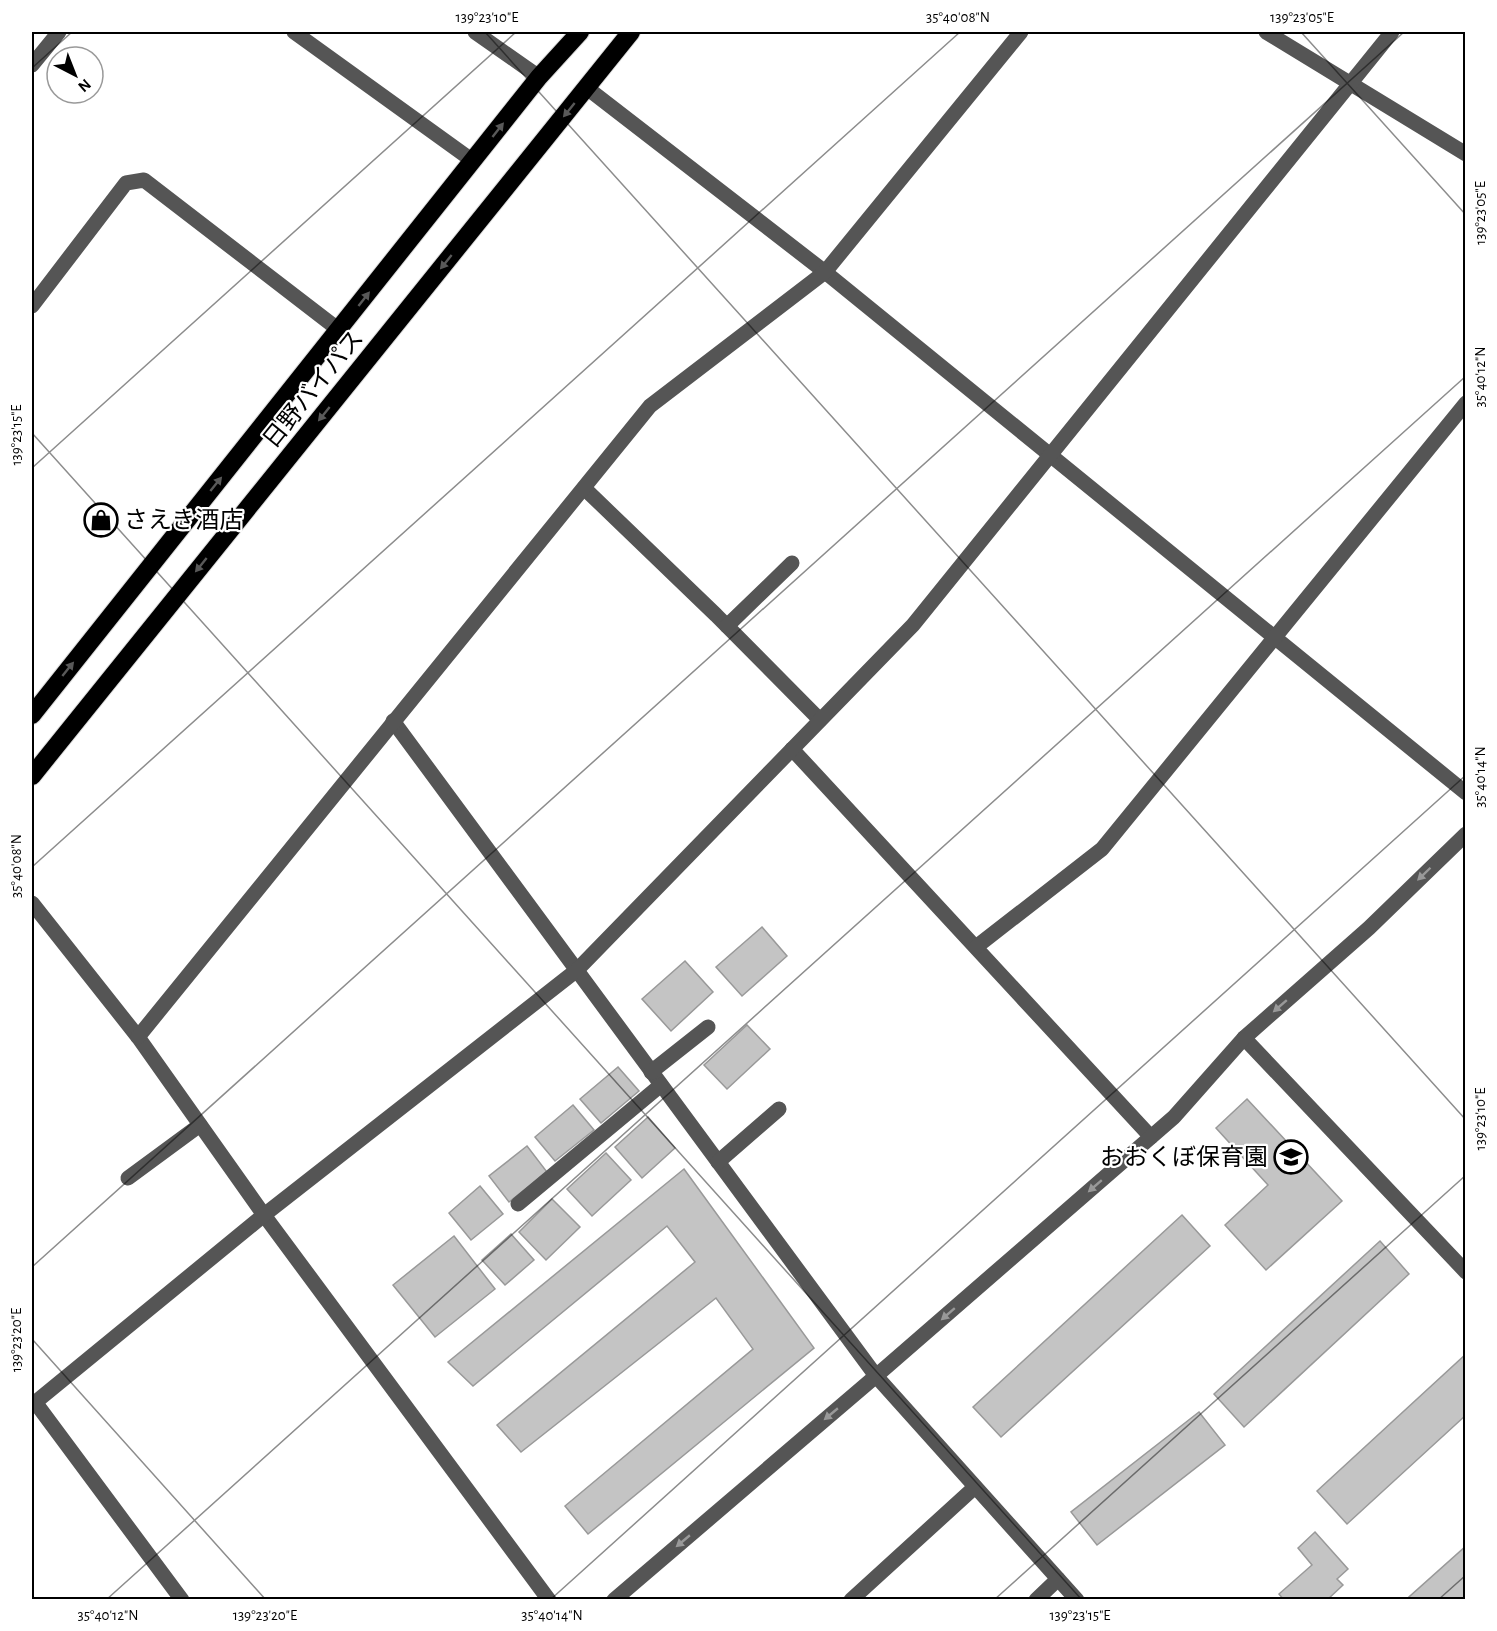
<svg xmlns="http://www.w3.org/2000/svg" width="1497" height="1631" font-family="'Alegreya Sans','Noto Sans JP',sans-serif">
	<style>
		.building { fill: #c4c4c4; stroke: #999; stroke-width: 1.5 }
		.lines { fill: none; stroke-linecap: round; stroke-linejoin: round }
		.highway-casing { stroke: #dbdbdb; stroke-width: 20 }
		.minor { stroke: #555; stroke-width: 15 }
		.highway { stroke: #000; stroke-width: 18 }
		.oneway { fill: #595959 }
		.oneway2 { fill: #999 }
		.ticks { fill: none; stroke: #000; stroke-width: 1.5; stroke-opacity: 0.45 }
		.labels { text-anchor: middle; stroke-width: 4.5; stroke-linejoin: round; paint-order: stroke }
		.street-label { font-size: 24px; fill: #000; stroke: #fff }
		.poi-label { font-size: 24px; fill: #000; stroke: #fff; text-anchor: start }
		.neatline { fill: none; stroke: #000; stroke-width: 2 }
		.ticks-label { font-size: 15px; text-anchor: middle; fill: #000 }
	</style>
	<rect width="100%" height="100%" fill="#fff"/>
	<!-- building -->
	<g class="building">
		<path d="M762,927L787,956L742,996L716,967Z"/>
		<path d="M685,961L713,992L671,1031L642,999Z"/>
		<path d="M747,1025L770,1049L727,1089L704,1065Z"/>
		<path d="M618,1067L639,1091L601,1123L580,1099Z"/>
		<path d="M1247,1099L1342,1201L1266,1270L1225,1225L1268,1185L1216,1128Z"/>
		<path d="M573,1105L594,1130L555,1161L535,1137Z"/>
		<path d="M648,1117L675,1148L642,1178L615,1147Z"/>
		<path d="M527,1146L547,1172L509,1202L489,1176Z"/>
		<path d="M606,1153L631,1180L592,1216L567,1189Z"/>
		<path d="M684,1169L814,1348L588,1534L565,1506L753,1349L716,1298L521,1452L497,1425L695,1262L667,1226L473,1386L448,1362Z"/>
		<path d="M480,1186L503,1214L471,1240L449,1213Z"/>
		<path d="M552,1199L580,1227L546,1260L519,1232Z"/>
		<path d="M1182,1215L1210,1246L1001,1437L973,1407Z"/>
		<path d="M511,1234L534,1260L505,1285L482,1260Z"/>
		<path d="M454,1236L495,1289L435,1337L393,1285Z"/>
		<path d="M1380,1241L1409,1274L1244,1427L1214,1394Z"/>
		<path d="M1466,1354V1415L1347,1524L1317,1491Z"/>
		<path d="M1199,1412L1225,1445L1097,1545L1071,1512Z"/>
		<path d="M1315,1532L1348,1569L1337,1579L1343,1585L1327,1600H1284L1279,1594L1312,1565L1298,1548Z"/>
		<path d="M1466,1546V1600H1411L1409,1597Z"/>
	</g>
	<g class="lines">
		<defs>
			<g id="highway">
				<path d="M32,715L539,77L580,32"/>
				<path d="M32,776L631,32"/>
			</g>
		</defs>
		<!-- highway casing -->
		<use href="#highway" class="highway-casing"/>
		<!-- minor -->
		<g class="minor">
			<path d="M294,32L473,161"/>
			<path d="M475,32L539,77"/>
			<path d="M1266,32L1466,154"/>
			<path d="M32,65L59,32"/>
			<path d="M587,88L825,272L1466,793"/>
			<path d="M32,306L126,183L144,180L339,330"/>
			<path d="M584,488L716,615L820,720"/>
			<path d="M727,626L792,563"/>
			<path d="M393,721L876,1376L1077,1600"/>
			<path d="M792,749L1151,1137"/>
			<path d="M32,903L138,1037L264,1215L549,1600"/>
			<path d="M976,947L1102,849L1466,403"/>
			<path d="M138,1037L650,406L825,272L1021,32"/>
			<path d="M1244,1038L1466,1272"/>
			<path d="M651,1072L708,1027"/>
			<path d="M718,1162L779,1109"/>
			<path d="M128,1178L200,1125"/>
			<path d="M518,1204L661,1085"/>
			<path d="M35,1402L182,1600"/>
			<path d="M32,1405L264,1215L577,970L913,625L1392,32"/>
			<path d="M614,1600L876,1376L1174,1117L1244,1038L1369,928L1466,834"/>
			<path d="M851,1600L975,1487"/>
			<path d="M1036,1600L1058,1579"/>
		</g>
		<!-- highway -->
		<use href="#highway" class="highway"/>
	</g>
	<!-- one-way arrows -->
	<defs><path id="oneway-solid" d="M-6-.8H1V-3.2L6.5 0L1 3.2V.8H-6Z" transform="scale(1.5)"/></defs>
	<g class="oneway">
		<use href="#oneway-solid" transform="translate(569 110) rotate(129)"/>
		<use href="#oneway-solid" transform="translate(498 130) rotate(-52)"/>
		<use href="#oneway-solid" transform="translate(446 262) rotate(129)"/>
		<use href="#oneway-solid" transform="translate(364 299) rotate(-52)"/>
		<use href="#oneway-solid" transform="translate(324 414) rotate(129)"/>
		<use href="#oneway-solid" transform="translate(216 484) rotate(-51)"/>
		<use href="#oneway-solid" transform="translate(201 565) rotate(129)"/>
		<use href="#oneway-solid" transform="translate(68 669) rotate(-51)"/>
	</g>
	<g class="oneway2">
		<use href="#oneway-solid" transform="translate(1424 874) rotate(136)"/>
		<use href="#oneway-solid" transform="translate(1280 1006) rotate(139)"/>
		<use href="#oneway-solid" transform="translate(1095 1186) rotate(139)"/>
		<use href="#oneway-solid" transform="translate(948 1314) rotate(139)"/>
		<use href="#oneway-solid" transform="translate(831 1414) rotate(140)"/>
		<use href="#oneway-solid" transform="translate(683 1541) rotate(140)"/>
	</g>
	<!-- ticks -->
	<path class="ticks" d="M485,32L1466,1120M1301,32L1466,215M32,68L72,32M32,433L1082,1600M32,468L516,32M32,867L960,32M32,1267L1404,32M32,1339L266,1600M106,1600L1466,376M550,1600L1466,775M994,1600L1466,1175M1438,1600L1466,1575"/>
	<!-- icons -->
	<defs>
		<symbol id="shop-ring" viewBox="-11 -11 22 22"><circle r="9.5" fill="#fff" stroke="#000" stroke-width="1.5"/><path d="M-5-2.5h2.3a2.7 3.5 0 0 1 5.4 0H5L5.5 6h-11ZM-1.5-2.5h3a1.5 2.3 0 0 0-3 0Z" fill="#000"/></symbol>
		<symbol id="school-ring" viewBox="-11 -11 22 22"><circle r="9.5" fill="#fff" stroke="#000" stroke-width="1.5"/><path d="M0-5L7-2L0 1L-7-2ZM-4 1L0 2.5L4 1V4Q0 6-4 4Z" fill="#000"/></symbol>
	</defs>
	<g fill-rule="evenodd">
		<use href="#shop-ring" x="82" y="501" width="38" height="38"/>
		<use href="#school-ring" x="1272" y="1138" width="38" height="38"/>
	</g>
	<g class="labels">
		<!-- street labels -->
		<g class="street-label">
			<text transform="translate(313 389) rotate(-51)" y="8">日野バイパス</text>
		</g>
		<!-- poi labels -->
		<g class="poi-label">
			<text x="124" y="528">さえき酒店</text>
			<text x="1268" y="1165" text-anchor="end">おおくぼ保育園</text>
		</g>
	</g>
	<!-- border -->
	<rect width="1497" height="1631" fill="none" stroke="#ffffff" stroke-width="66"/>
	<!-- north arrow -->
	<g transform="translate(75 75) rotate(138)"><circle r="28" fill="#ffffff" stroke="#999999" stroke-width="1.5"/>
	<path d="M0-4.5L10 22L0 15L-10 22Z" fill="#000000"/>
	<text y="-9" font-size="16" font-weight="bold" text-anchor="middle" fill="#000000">N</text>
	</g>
	<rect x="33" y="33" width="1431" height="1565" class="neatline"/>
	<g class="ticks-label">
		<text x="487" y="22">139°23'10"E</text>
		<text x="958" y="22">35°40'08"N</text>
		<text x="1302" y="22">139°23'05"E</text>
		<text transform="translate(1480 213) rotate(-90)" y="5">139°23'05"E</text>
		<text transform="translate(1480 377) rotate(-90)" y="5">35°40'12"N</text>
		<text transform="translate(16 435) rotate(-90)" y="5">139°23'15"E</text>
		<text transform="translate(1480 777) rotate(-90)" y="5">35°40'14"N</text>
		<text transform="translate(16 866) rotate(-90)" y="5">35°40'08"N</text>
		<text transform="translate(1480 1119) rotate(-90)" y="5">139°23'10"E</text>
		<text transform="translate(16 1340) rotate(-90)" y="5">139°23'20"E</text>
		<text x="108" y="1620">35°40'12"N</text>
		<text x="265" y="1620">139°23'20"E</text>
		<text x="552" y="1620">35°40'14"N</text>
		<text x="1080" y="1620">139°23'15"E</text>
	</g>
</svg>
